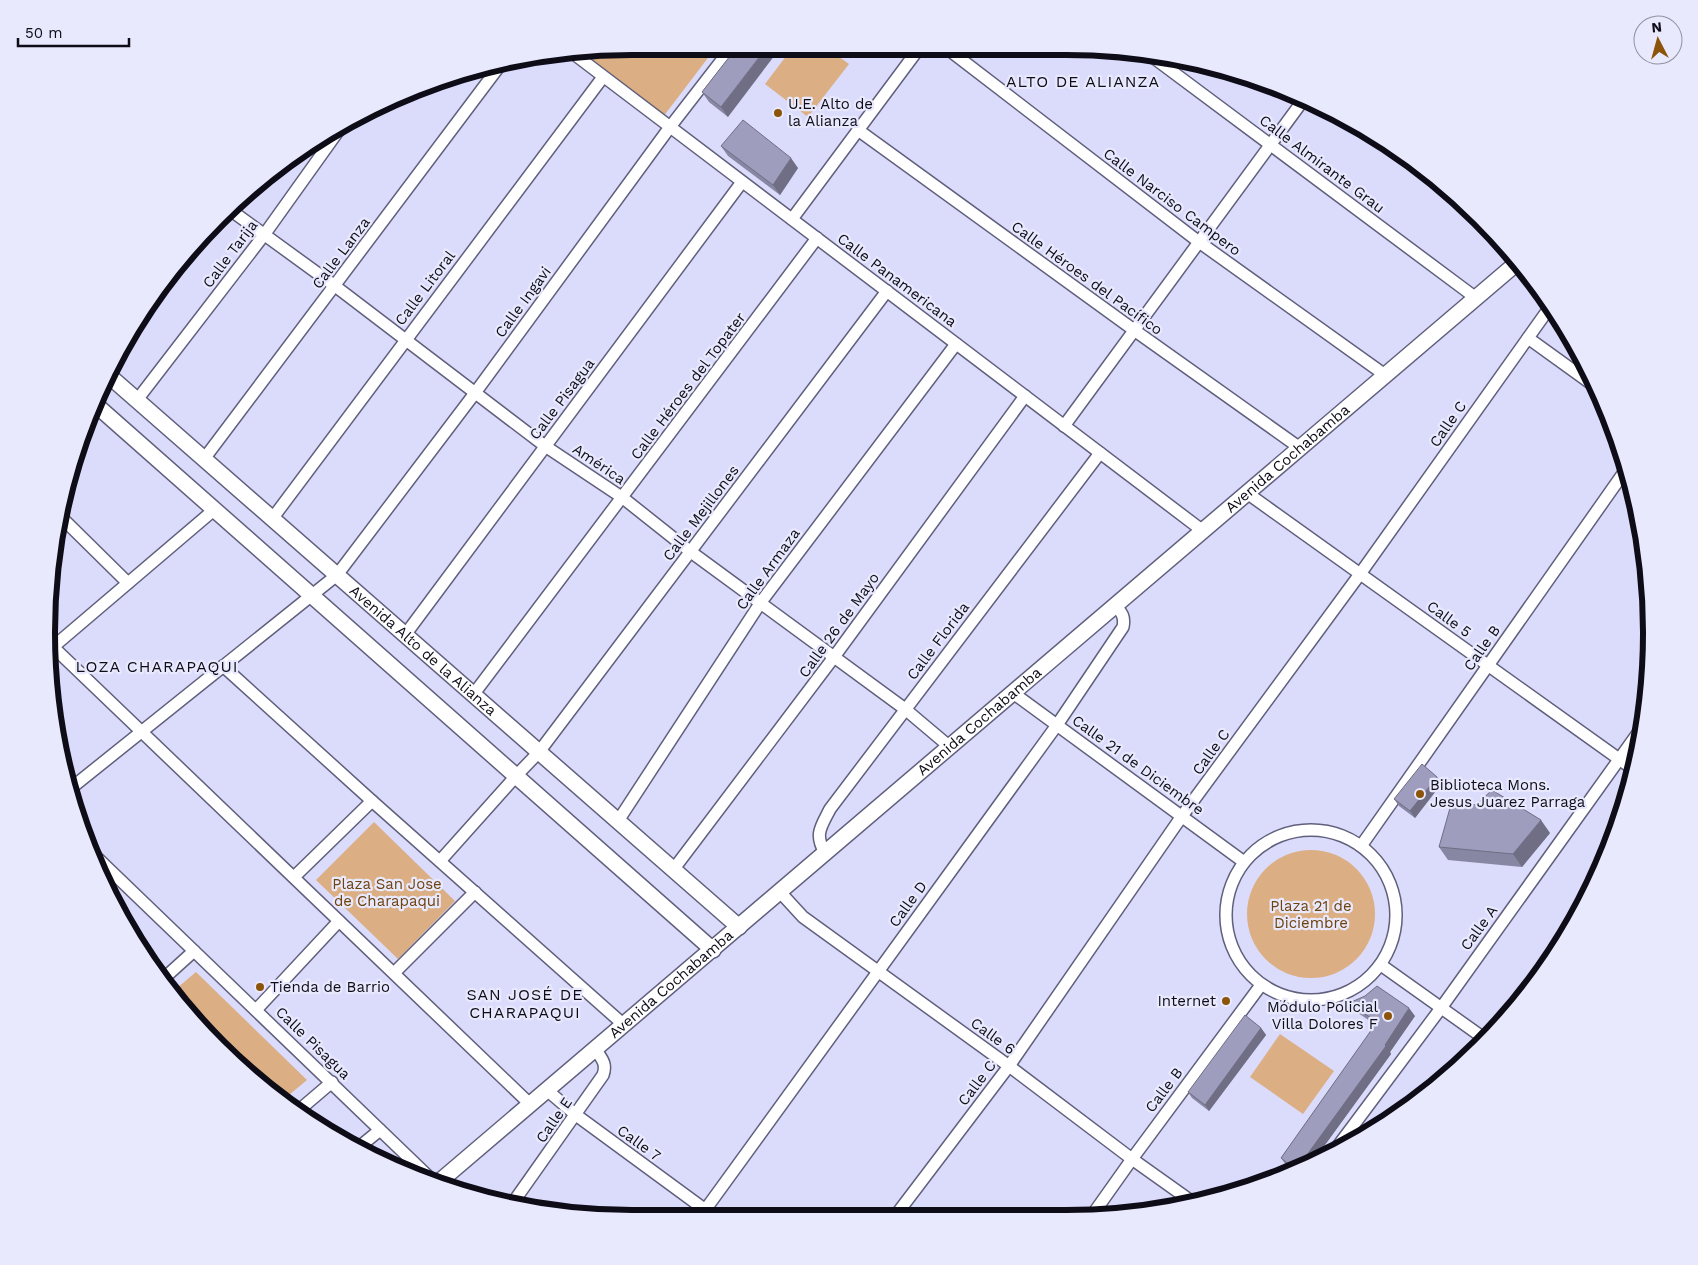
<svg xmlns="http://www.w3.org/2000/svg" width="1698" height="1265" font-family="'Work Sans',sans-serif">
	<style>
		.green { fill: #dbaf83 }
		.lines { fill: none; stroke-linecap: round; stroke-linejoin: round }
		.minor-casing { stroke: #605f7c; stroke-width: 14 }
		.tertiary-casing { stroke: #605f7c; stroke-width: 18 }
		.minor { stroke: #fff; stroke-width: 11 }
		.tertiary { stroke: #fff; stroke-width: 15 }
		.wall { fill: #8887a3 }
		.shaded-wall { fill: #6f6e84 }
		.building { fill: #9e9dbd; stroke: #6f6e84 }
		.poi-dot { fill: #8b5408; stroke: #e9e9fe; stroke-width: 2 }
		.labels { text-anchor: middle; stroke-width: 4.5; stroke-linejoin: round; paint-order: stroke }
		.poi-label { font-size: 15px; fill: #0d0c17; stroke: #e9e9fe; text-anchor: start }
		.street-label { font-size: 15px; fill: #0d0c17; stroke: #e9e9fe }
		.park-label { font-size: 15px; fill: #6d420b; stroke: #e9e9fe }
		.neighbourhood-label { font-size: 16px; letter-spacing: 1px; fill: #0d0c17; stroke: #e9e9fe }
		.rim { fill: none; stroke: #0d0c17; stroke-width: 6 }
	</style>
	<rect width="100%" height="100%" fill="#dbdbfc"/>
	<!-- green -->
	<g class="green">
		<path d="M633,46H717L663,117L578,53Z"/>
		<path d="M793,47H826L849,64L808,117L765,84Z"/>
		<path d="M374,822L455,901L398,959L316,880Z"/>
		<circle cx="1311" cy="914" r="64"/>
		<path d="M196,972L307,1080L283,1100L246,1073L171,993Z"/>
		<path d="M1280,1034L1334,1071L1303,1114L1250,1077Z"/>
	</g>
	<g class="lines">
		<defs>
			<g id="minor">
				<path d="M945,47L1199,242L1385,375"/>
				<path d="M574,54L1203,531"/>
				<path d="M1150,55L1476,298"/>
				<path d="M858,130L1134,330L1300,448"/>
				<path d="M229,209L335,286L545,446L623,498L691,552L905,709L950,747"/>
				<path d="M792,219L920,47"/>
				<path d="M1528,338L1596,387"/>
				<path d="M137,400L264,235L344,123"/>
				<path d="M1064,426L1304,99"/>
				<path d="M204,459L501,64"/>
				<path d="M1247,493L1633,769"/>
				<path d="M59,515L128,583"/>
				<path d="M272,519L603,77"/>
				<path d="M405,635L742,182"/>
				<path d="M49,643L531,1105"/>
				<path d="M53,647L215,509"/>
				<path d="M223,666L372,801L624,1025"/>
				<path d="M1013,693L1244,862"/>
				<path d="M473,695L817,238"/>
				<path d="M70,789L337,575L475,393L670,127L732,47"/>
				<path d="M618,821L761,602L956,344"/>
				<circle cx="1311" cy="915" r="85"/>
				<path d="M1361,846L1627,468"/>
				<path d="M88,849L429,1177"/>
				<path d="M825,853C814,834 821,827 830,809L1100,453"/>
				<path d="M440,861L516,776L539,752L887,291"/>
				<path d="M673,870L834,657L1025,396"/>
				<path d="M294,877L372,801"/>
				<path d="M780,892L803,917L1009,1066L1132,1159L1191,1201"/>
				<path d="M1381,965L1485,1039"/>
				<path d="M394,973L475,892"/>
				<path d="M162,980L194,951"/>
				<path d="M256,1010L339,921"/>
				<path d="M548,1091L576,1115L715,1217"/>
				<path d="M298,1111L332,1082"/>
				<path d="M1338,1146L1441,1008L1643,726"/>
				<path d="M358,1148L380,1130"/>
				<path d="M512,1204L603,1075C607,1064 602,1059 596,1050"/>
				<path d="M1093,1214L1132,1159L1261,985"/>
				<path d="M896,1215L1009,1066L1182,816L1360,574L1550,307"/>
				<path d="M700,1217L1057,725L1123,627C1125,617 1122,613 1116,606"/>
			</g>
			<g id="tertiary">
				<path id="s1" d="M107,374L739,927"/>
				<path d="M96,405L713,950"/>
				<path id="s2" d="M439,1182L1518,262"/>
			</g>
		</defs>
		<!-- minor casing -->
		<use href="#minor" class="minor-casing"/>
		<!-- tertiary casing -->
		<use href="#tertiary" class="tertiary-casing"/>
		<!-- minor -->
		<use href="#minor" class="minor"/>
		<!-- tertiary -->
		<use href="#tertiary" class="tertiary"/>
	</g>
	<!-- wall -->
	<g class="wall">
		<path d="M737,47L728,117L709,102L702,92Z"/>
		<path d="M721,146L798,168L780,195L728,156Z"/>
		<path d="M1442,783L1415,818L1399,806L1394,799Z"/>
		<path d="M1550,833L1522,867L1448,860L1439,847Z"/>
		<path d="M1349,1003L1415,1016L1390,1052L1391,1054L1314,1160L1294,1172L1286,1165L1281,1158L1376,1025L1355,1011Z"/>
		<path d="M1261,1028L1266,1035L1209,1111L1192,1098L1188,1092Z"/>
	</g>
	<!-- shaded-wall -->
	<g class="shaded-wall">
		<path d="M767,47H781L728,117L721,107Z"/>
		<path d="M899,47H904L902,50Z"/>
		<path d="M791,158L798,168L780,195L773,185Z"/>
		<path d="M1437,777L1442,783L1415,818L1410,811Z"/>
		<path d="M1541,820L1550,833L1522,867L1513,854Z"/>
		<path d="M1409,1008L1415,1016L1390,1052L1391,1054L1314,1160L1296,1170L1385,1045Z"/>
		<path d="M1261,1028L1266,1035L1209,1111L1205,1105Z"/>
	</g>
	<!-- building -->
	<g class="building">
		<path d="M737,47H767L721,107L702,92Z"/>
		<path d="M743,120L791,158L773,185L721,146Z"/>
		<path d="M1422,764L1437,777L1410,811L1394,799Z"/>
		<path d="M1492,790L1541,820L1513,854L1439,847L1452,801L1476,805Z"/>
		<path d="M1377,986L1409,1008L1385,1045L1386,1046L1296,1170L1281,1158L1377,1022L1349,1003L1365,996Z"/>
		<path d="M1245,1015L1261,1028L1205,1105L1188,1092Z"/>
	</g>
	<!-- markers -->
	<g class="poi-dot">
		<circle cx="778" cy="113" r="5"/>
		<circle cx="1420" cy="794" r="5"/>
		<circle cx="260" cy="987" r="5"/>
		<circle cx="1226" cy="1001" r="5"/>
		<circle cx="1388" cy="1016" r="5"/>
	</g>
	<g class="labels">
		<!-- poi labels -->
		<g class="poi-label">
			<text x="788" y="109">U.E. Alto de<tspan x="788" dy="17">la Alianza</tspan></text>
			<text x="1430" y="790">Biblioteca Mons.<tspan x="1430" dy="17">Jesus Juarez Parraga</tspan></text>
			<text x="270" y="992">Tienda de Barrio</text>
			<text x="1216" y="1006" text-anchor="end">Internet</text>
			<text x="1378" y="1012" text-anchor="end">Módulo Policial<tspan x="1378" dy="17">Villa Dolores F</tspan></text>
		</g>
		<!-- street labels -->
		<g class="street-label">
			<text transform="translate(1322 164) rotate(37)" y="5">Calle Almirante Grau</text>
			<text transform="translate(1172 202) rotate(37)" y="5">Calle Narciso Campero</text>
			<text transform="translate(341 253) rotate(-53)" y="5">Calle Lanza</text>
			<text transform="translate(230 254) rotate(-53)" y="5">Calle Tarija</text>
			<text transform="translate(1087 278) rotate(36)" y="5">Calle Héroes del Pacífico</text>
			<text transform="translate(897 280) rotate(37)" y="5">Calle Panamericana</text>
			<text transform="translate(425 288) rotate(-53)" y="5">Calle Litoral</text>
			<text transform="translate(523 302) rotate(-54)" y="5">Calle Ingavi</text>
			<text transform="translate(688 386) rotate(-53)" y="5">Calle Héroes del Topater</text>
			<text transform="translate(562 399) rotate(-53)" y="5">Calle Pisagua</text>
			<text transform="translate(1448 424) rotate(-55)" y="5">Calle C</text>
			<text dy="5" stroke="none"><textPath href="#s2" startOffset="1115">Avenida Cochabamba</textPath></text>
			<text transform="translate(599 464) rotate(34)" y="5">América</text>
			<text transform="translate(701 513) rotate(-53)" y="5">Calle Mejillones</text>
			<text transform="translate(768 569) rotate(-54)" y="5">Calle Armaza</text>
			<text transform="translate(1449 619) rotate(36)" y="5">Calle 5</text>
			<text transform="translate(839 625) rotate(-54)" y="5">Calle 26 de Mayo</text>
			<text transform="translate(938 641) rotate(-53)" y="5">Calle Florida</text>
			<text transform="translate(1482 648) rotate(-55)" y="5">Calle B</text>
			<text dy="5" stroke="none"><textPath href="#s1" startOffset="420">Avenida Alto de la Alianza</textPath></text>
			<text dy="5" stroke="none"><textPath href="#s2" startOffset="710">Avenida Cochabamba</textPath></text>
			<text transform="translate(1211 752) rotate(-54)" y="5">Calle C</text>
			<text transform="translate(1138 765) rotate(36)" y="5">Calle 21 de Diciembre</text>
			<text transform="translate(908 904) rotate(-54)" y="5">Calle D</text>
			<text transform="translate(1479 928) rotate(-54)" y="5">Calle A</text>
			<text dy="5" stroke="none"><textPath href="#s2" startOffset="305">Avenida Cochabamba</textPath></text>
			<text transform="translate(993 1036) rotate(36)" y="5">Calle 6</text>
			<text transform="translate(313 1043) rotate(44)" y="5">Calle Pisagua</text>
			<text transform="translate(977 1083) rotate(-53)" y="5">Calle C</text>
			<text transform="translate(1164 1090) rotate(-53)" y="5">Calle B</text>
			<text transform="translate(554 1120) rotate(-55)" y="5">Calle E</text>
			<text transform="translate(639 1143) rotate(36)" y="5">Calle 7</text>
		</g>
		<!-- park labels -->
		<g class="park-label">
			<text x="387" y="889">Plaza San Jose<tspan x="387" dy="17">de Charapaqui</tspan></text>
			<text x="1311" y="911">Plaza 21 de<tspan x="1311" dy="17">Diciembre</tspan></text>
		</g>
		<!-- neighbourhood labels -->
		<g class="neighbourhood-label">
			<text x="1083" y="87">ALTO DE ALIANZA</text>
			<text x="157" y="672">LOZA CHARAPAQUI</text>
			<text x="525" y="1000">SAN JOSÉ DE<tspan x="525" dy="18">CHARAPAQUI</tspan></text>
		</g>
	</g>
	<!-- crop -->
	<path d="M0 0H1698V1265H0ZM632 55H1066A577 577 0 0 1 1643 632V633A577 577 0 0 1 1066 1210H632A577 577 0 0 1 55 633V632A577 577 0 0 1 632 55Z" fill="#e9e9fe" fill-rule="evenodd"/>
	<path class="rim" d="M632 55H1066A577 577 0 0 1 1643 632V633A577 577 0 0 1 1066 1210H632A577 577 0 0 1 55 633V632A577 577 0 0 1 632 55Z"/>
	<!-- north arrow -->
	<g transform="translate(1658 40) rotate(354)"><circle r="24" fill="#e9e9fe" stroke="#9191a2"/>
	<path d="M0-4L9 19L0 12L-9 19Z" fill="#8b5408"/>
	<text y="-8" font-size="14" font-weight="bold" text-anchor="middle" fill="#0d0c17">N</text>
	</g>
	<!-- scale -->
	<path d="M18 38v8h111v-8" fill="none" stroke="#0d0c17" stroke-width="2.5"/>
	<text x="25" y="38" font-size="15" fill="#0d0c17" stroke="#e9e9fe" stroke-width="4" paint-order="stroke">50 m</text>
</svg>
